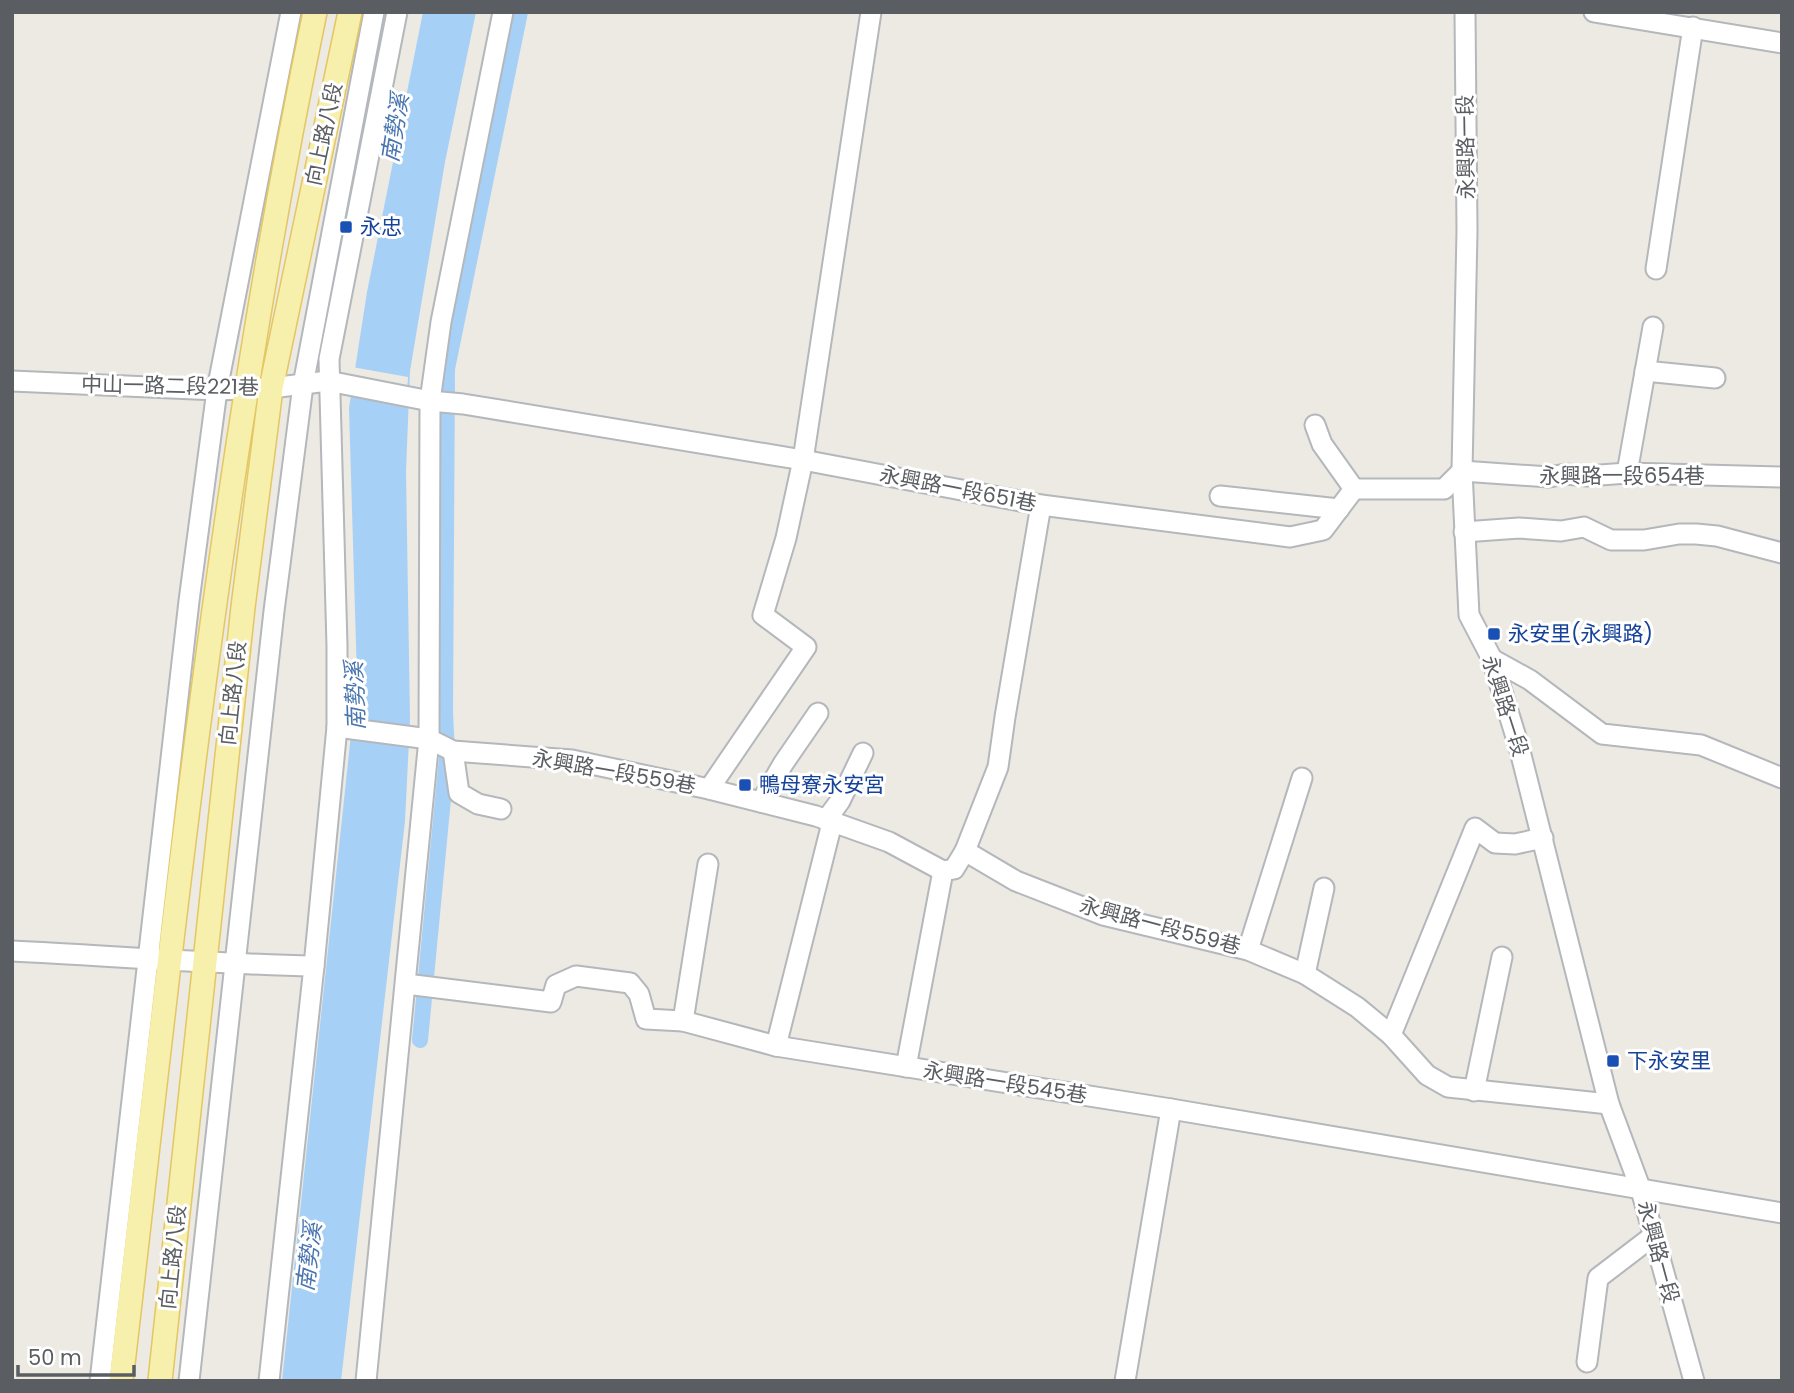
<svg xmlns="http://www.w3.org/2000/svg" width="1794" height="1393" font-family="Poppins,'Noto Sans TC',sans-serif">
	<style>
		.water { fill: #a7d0f7 }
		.pier { fill: #eceae2 }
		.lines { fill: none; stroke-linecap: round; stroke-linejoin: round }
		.canal { stroke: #a7d0f7; stroke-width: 16 }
		.minor-casing { stroke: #b4b7bb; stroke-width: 23 }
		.major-casing { stroke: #e4c663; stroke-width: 26 }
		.minor { stroke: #fff; stroke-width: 19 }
		.major { stroke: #f7efac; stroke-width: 23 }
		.transit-dot { fill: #1a4fb4; stroke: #fff; stroke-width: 2.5 }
		.labels { text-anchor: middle; stroke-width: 6; stroke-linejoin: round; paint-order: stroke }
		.street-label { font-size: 21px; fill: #5a5d61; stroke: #fff }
		.transit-label { font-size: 21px; fill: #164399; stroke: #fff; text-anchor: start }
		.water-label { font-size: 23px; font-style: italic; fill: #4a76af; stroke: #fff }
	</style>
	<rect width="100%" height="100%" fill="#eceae2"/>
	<!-- water -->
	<path class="water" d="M423,12H476L445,162L410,371L406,471L410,720L405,821L341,1381H282L357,678L349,408L367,292Z"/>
	<!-- pier -->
	<path class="pier" d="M352,367L408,377L406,406L347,395Z"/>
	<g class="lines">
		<!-- canal -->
		<path class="canal" d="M420,1040L447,757L445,711L447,369L520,12"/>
		<defs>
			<g id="minor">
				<path d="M1465,12L1467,231L1462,471L1469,615L1492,659L1519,747L1609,1104L1641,1190L1694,1381"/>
				<path d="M1594,12L1782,43"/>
				<path d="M1656,269L1693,27"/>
				<path d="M1645,371L1715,378"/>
				<path d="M12,381L217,390L271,388L328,381L430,401L463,404L803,460L1041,505L1290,537L1323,530L1354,489H1444L1462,471"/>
				<path d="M1315,425L1322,444L1354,489"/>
				<path d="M1462,471L1549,477L1566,474L1587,476L1627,473L1782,477"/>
				<path d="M1627,473L1653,327"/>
				<path d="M1220,496L1339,509"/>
				<path d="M1464,532L1519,528L1561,531L1584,527L1611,540H1644L1679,534H1696L1717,536L1782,553"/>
				<path d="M1492,659L1530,680L1602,734L1701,745L1782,778"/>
				<path d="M337,727L429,739L453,751L572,760L709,789L816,816L889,842L943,871L954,869L965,851L1016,881L1103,915L1248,950L1305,974L1357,1007L1391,1035L1427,1075L1448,1087L1609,1104"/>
				<path d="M453,751L459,793L478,804L501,809"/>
				<path d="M709,789L806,647L763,615L786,538L803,460L871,12"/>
				<path d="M761,802L783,764L818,713"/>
				<path d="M826,820L840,801L863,753"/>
				<path d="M965,851L998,767L1005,717L1041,505"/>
				<path d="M1248,950L1302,778"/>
				<path d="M12,951C113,956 213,964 314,966"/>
				<path d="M1305,974L1324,888"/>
				<path d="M406,984L551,1002L556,985L576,976L630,983L639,994L646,1019L683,1021L776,1046L1171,1109L1782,1213"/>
				<path d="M683,1021L708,864"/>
				<path d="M1391,1035L1475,828L1495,843L1515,844L1543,838"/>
				<path d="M776,1046L832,823"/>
				<path d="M906,1067L943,871"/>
				<path d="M1474,1091L1502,957"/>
				<path d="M1587,1362L1598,1278L1653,1236"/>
				<path d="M100,1381L189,601L217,390L291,12"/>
				<path d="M189,1381L274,611L303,385L374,12"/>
				<path d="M269,1381L314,966L337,727V646L329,359L397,12"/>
				<path d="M366,1381L429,739L430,401L441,322L503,12"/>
				<path d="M1125,1381L1171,1109"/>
			</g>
			<g id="major">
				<path d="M121,1381C174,923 221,464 315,12"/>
				<path d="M160,1381L243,607L271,388L350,12"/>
			</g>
		</defs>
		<!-- minor casing -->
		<use href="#minor" class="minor-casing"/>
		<!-- major casing -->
		<use href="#major" class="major-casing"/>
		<!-- minor -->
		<use href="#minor" class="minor"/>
		<!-- major -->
		<use href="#major" class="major"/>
	</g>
	<!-- markers -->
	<g class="transit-dot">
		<rect x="339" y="220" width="14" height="14" rx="3.5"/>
		<rect x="1487" y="627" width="14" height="14" rx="3.5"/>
		<rect x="738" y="778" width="14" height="14" rx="3.5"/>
		<rect x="1606" y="1054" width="14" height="14" rx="3.5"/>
	</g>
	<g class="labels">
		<!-- street labels -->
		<g class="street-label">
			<text transform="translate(324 134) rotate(-78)" y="7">向上路八段</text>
			<text transform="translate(1466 147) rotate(-91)" y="7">永興路一段</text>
			<text transform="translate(170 386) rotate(1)" y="7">中山一路二段221巷</text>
			<text x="1622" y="483">永興路一段654巷</text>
			<text transform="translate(958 489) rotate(11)" y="7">永興路一段651巷</text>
			<text transform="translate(233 693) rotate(-84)" y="7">向上路八段</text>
			<text transform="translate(1505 706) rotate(72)" y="7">永興路一段</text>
			<text transform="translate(614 772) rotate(10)" y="7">永興路一段559巷</text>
			<text transform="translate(1160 926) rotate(15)" y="7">永興路一段559巷</text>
			<text transform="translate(1005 1083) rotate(9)" y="7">永興路一段545巷</text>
			<text transform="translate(1658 1252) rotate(75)" y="7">永興路一段</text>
			<text transform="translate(173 1257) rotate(-84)" y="7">向上路八段</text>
		</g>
		<!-- transit labels -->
		<g class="transit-label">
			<text x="360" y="234">永忠</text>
			<text x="1508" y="641">永安里(永興路)</text>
			<text x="759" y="792">鴨母寮永安宮</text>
			<text x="1627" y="1068">下永安里</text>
		</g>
		<!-- water labels -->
		<g class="water-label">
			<text transform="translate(395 128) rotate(-81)" y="8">南勢溪</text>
			<text transform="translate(355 696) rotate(-92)" y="8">南勢溪</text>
			<text transform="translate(309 1257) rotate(-83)" y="8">南勢溪</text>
		</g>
	</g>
	<!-- border -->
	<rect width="1794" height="1393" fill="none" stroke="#5a5d61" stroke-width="28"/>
	<!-- scale -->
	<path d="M18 1365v10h116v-10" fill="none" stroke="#5a5d61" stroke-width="3.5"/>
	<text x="28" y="1365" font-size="21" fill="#5a5d61" stroke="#ffffff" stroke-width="5" paint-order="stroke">50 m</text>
</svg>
